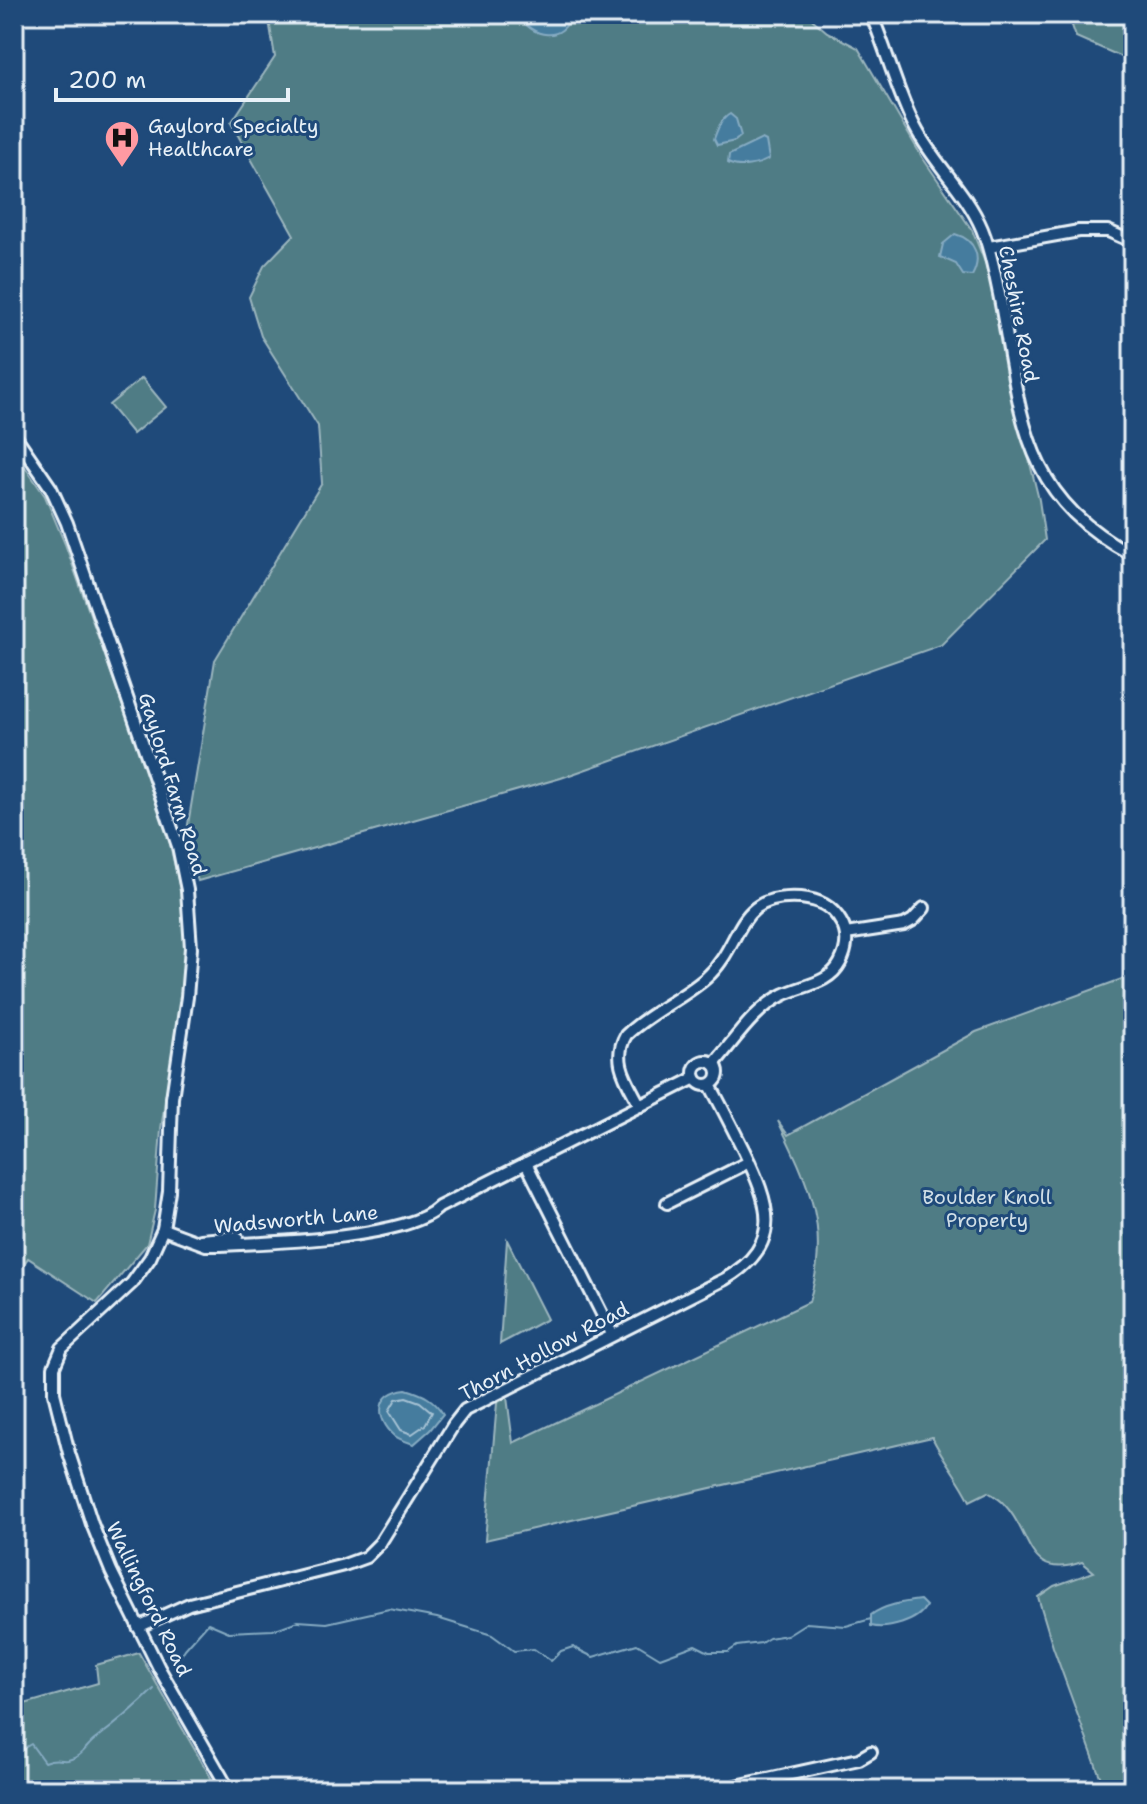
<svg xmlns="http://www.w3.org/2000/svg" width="1147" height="1804" font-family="'Shantell Sans',sans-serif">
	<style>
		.green { fill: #4f7c85; stroke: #9cb6be; stroke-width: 2 }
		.water { fill: #447c9e; stroke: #86abc2; stroke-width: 2 }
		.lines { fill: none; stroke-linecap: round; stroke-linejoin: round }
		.shore { stroke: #a6c2d4; stroke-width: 2 }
		.stream { stroke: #86abc2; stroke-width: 2 }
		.minor-casing { stroke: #e8f1f8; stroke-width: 16 }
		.minor { stroke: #1f4a7a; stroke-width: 10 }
		.labels { text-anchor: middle; stroke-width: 6; stroke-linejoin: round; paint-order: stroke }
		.poi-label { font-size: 20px; fill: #e8f1f8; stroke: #1f4a7a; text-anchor: start }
		.street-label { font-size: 20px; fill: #e8f1f8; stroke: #1f4a7a }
		.park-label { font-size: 20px; fill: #d1dfe7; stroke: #1f4a7a }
	</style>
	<rect width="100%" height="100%" fill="#1f4a7a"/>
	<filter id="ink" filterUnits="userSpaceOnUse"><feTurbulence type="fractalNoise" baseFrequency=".0125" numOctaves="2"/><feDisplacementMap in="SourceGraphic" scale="16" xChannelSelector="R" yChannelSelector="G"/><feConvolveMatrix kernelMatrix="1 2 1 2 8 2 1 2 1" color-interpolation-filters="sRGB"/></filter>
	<g filter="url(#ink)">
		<!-- green -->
		<g class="green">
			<path d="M268,14H806L827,32L858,48L922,157L972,230L992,280L1010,382L1039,500L1045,540L941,645L561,778L198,881L185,843L215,660L322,483L318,426L261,336L249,297L264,266L294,235L231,123L275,57Z"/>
			<path d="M1068,14H1133V62L1076,37Z"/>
			<path d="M142,378L166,407L133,434L109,405Z"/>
			<path d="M14,451L45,496L65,544L167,830L185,913L183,980L161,1129L155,1210L147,1244L97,1303L28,1258L14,1279Z"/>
			<path d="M1133,975V1780L1105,1790L1053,1647L1038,1597L1054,1586L1094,1572L1082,1562C1025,1582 1033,1533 1004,1504C1000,1499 994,1496 988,1492L970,1501C959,1478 943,1460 932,1437L485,1540L497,1403L507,1397L513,1443L809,1302C831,1229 810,1187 778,1121L788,1135L976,1032Z"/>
			<path d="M507,1240L547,1319L500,1344Z"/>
			<path d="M139,1653L218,1790H14V1707L98,1683L96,1665Z"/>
		</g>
		<!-- water -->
		<g class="water">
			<path d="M518,14H571C565,43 531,39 518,14Z"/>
			<path d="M730,114L736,119L741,136L735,141L717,145L714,139C717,130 721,119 730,114Z"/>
			<path d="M762,139L766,141L769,159C759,165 739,169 728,163L729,155Z"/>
			<path d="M955,234C976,240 982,258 972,276L963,275L956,264L940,257L943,244Z"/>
			<path d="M406,1389C423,1394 434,1399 443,1414L430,1430L414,1444C408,1442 400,1440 395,1436C374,1418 376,1392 406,1389Z"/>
			<path d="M920,1600L926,1606C918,1622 887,1630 871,1626V1615C884,1605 904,1602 920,1600Z"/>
		</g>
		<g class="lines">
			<!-- shore -->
			<path class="shore" d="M406,1397L420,1402L432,1412L425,1425L412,1434L401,1430L389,1411L396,1399Z"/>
			<!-- stream -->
			<g class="stream">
				<path d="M177,1662L185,1649L208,1623L229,1632L273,1630L298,1621L327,1623L389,1609L437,1618L492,1635L514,1651L534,1649L551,1661L561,1651L573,1647L593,1657L637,1644L660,1658L695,1645L709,1652H728L737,1646L761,1643L769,1638L787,1635L806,1623L846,1626L871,1619"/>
				<path d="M14,1754L31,1744L44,1762C58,1757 57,1761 68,1760C82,1758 87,1744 97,1738C120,1721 134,1709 154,1689"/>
			</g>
			<defs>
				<g id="minor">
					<path d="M871,14C887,51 897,92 915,127C934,164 966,191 982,229C991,251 995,275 1000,299C1022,412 1018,495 1133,555"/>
					<path d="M989,247L1079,231H1108L1133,242"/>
					<path d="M14,434L51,488L67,523L178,846L187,890L191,948L187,997L172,1098L169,1191L163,1229L150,1258L132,1283L62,1348L54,1367V1393L69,1453L92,1524L111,1571L159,1668L229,1790"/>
					<path d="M846,934L904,925L913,920L924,908"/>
					<circle cx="706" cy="1073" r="12"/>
					<path d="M640,1106C628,1082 611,1061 626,1035C650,1012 682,999 706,978C745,943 733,893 801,898C819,900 832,906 841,922C849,935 847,950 840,963C829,984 803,985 783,995C755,1008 734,1041 714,1064"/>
					<path d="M526,1163L612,1334"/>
					<path d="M667,1203L749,1162"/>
					<path d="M163,1229L206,1245H218C266,1243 407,1239 439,1207L695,1078"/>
					<path d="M201,1240L237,1237"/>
					<path d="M138,1627L189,1604L344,1565L366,1557L380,1543L454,1424L465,1410L725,1279C785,1244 769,1203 744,1151C733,1129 722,1107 710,1085"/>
					<path d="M718,1790L859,1759L871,1752"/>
				</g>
			</defs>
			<!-- minor casing -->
			<use href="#minor" class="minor-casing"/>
			<!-- minor -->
			<use href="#minor" class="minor"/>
		</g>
	</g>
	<!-- icons -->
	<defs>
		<symbol id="hospital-pin" viewBox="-11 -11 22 30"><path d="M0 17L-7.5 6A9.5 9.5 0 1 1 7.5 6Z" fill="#ff9aa2" stroke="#1f4a7a"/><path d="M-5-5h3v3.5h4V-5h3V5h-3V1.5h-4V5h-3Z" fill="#111"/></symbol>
	</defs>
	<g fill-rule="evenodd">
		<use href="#hospital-pin" x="102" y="118" width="40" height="54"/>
	</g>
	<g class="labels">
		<!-- poi labels -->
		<g class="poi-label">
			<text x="148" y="133">Gaylord Specialty<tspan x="148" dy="23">Healthcare</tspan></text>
		</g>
		<!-- street labels -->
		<g class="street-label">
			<text transform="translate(1019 314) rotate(79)" y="7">Cheshire Road</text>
			<text transform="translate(173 784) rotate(73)" y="7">Gaylord Farm Road</text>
			<text transform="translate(296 1219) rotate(-5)" y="7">Wadsworth Lane</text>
			<text transform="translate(544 1351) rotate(-28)" y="7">Thorn Hollow Road</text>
			<text transform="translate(149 1599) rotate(64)" y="7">Wallingford Road</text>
		</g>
		<!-- park labels -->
		<g class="park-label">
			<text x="987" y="1204">Boulder Knoll<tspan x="987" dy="23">Property</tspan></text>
		</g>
	</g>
	<!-- margin -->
	<rect width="1147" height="1804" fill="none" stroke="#1f4a7a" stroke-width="48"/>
	<rect x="24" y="24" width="1099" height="1756" fill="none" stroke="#e8f1f8" stroke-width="3" filter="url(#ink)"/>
	<!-- scale -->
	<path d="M56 88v12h232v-12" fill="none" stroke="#e8f1f8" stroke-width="4"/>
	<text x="68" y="88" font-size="24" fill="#e8f1f8" stroke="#1f4a7a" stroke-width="6" paint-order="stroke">200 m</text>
</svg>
